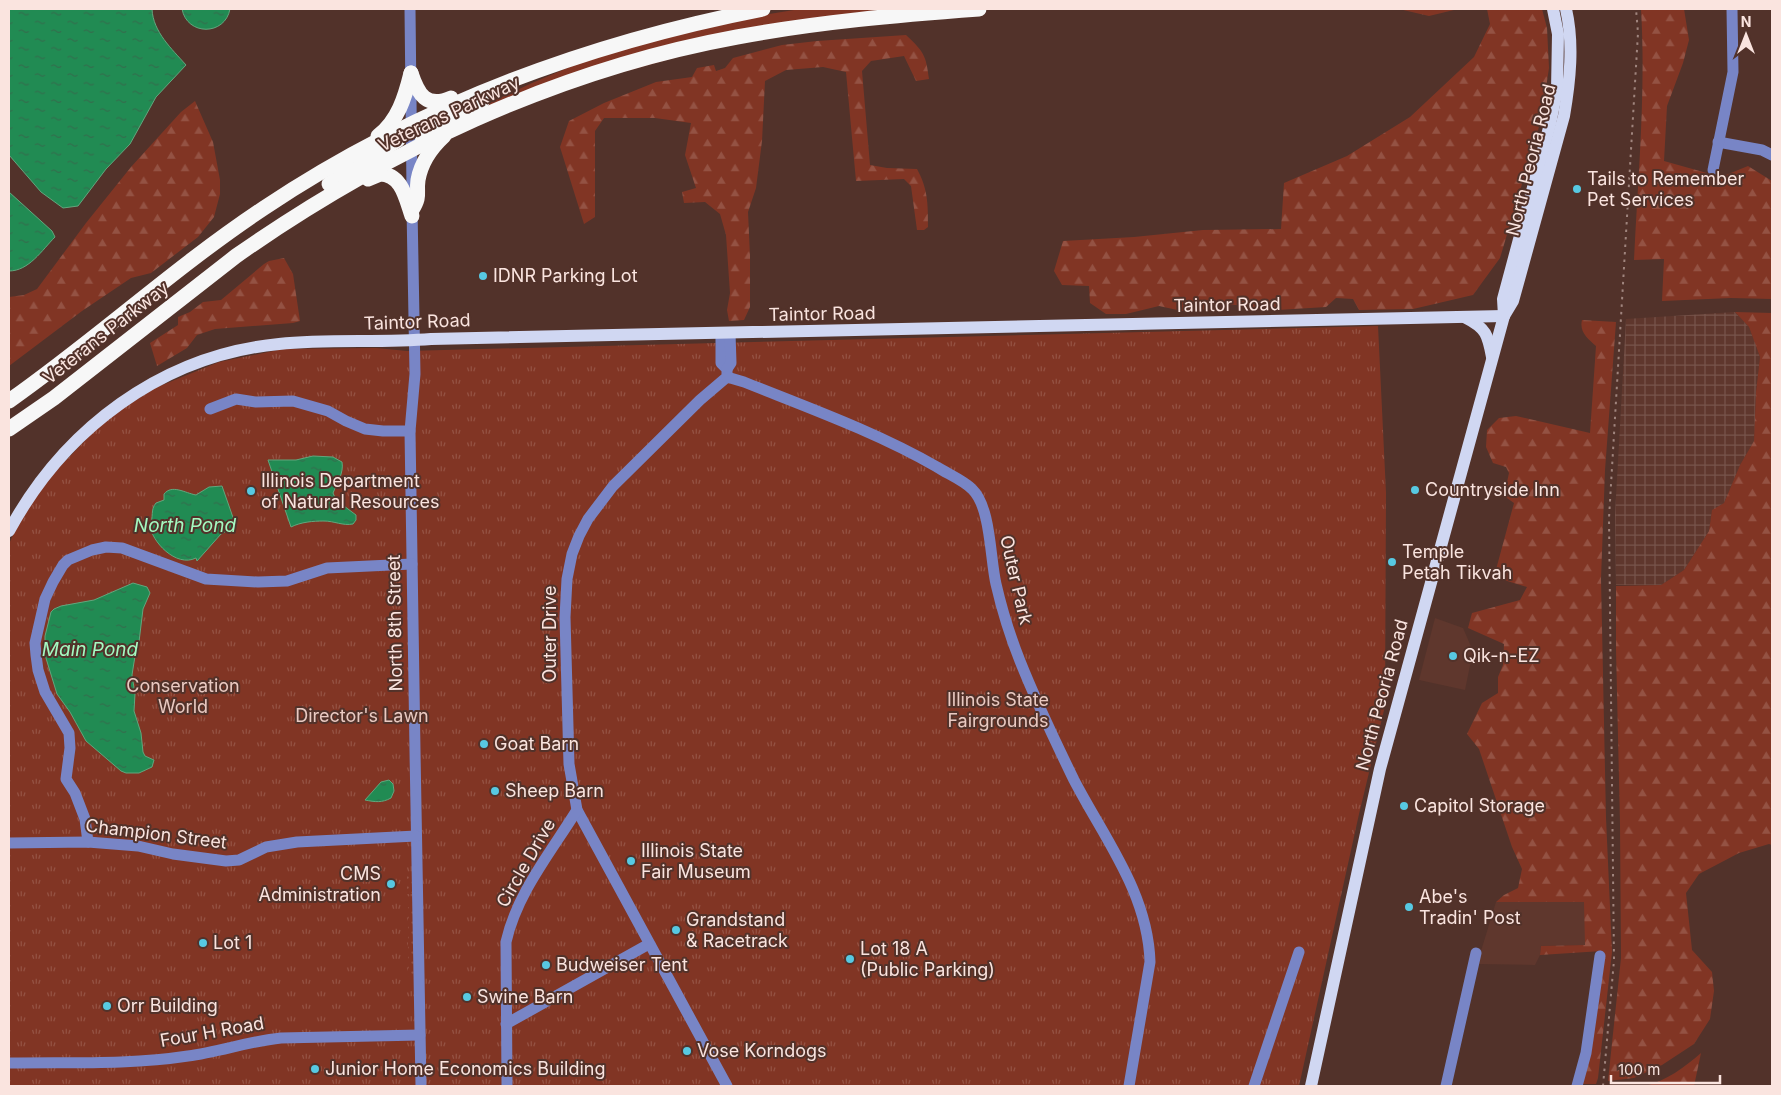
<svg xmlns="http://www.w3.org/2000/svg" width="1781" height="1095" font-family="Inter,sans-serif">
	<style>
		.built { fill: #5f372d }
		.industrial { fill: url(#industrial-grid) }
		.grass { fill: #813524 }
		.forest { fill: url(#forest-firs) }
		.park { fill: url(#park-tufts) }
		.garden { fill: url(#garden-dots) }
		.water { fill: url(#water-ripples); stroke: #62a67d }
		.lines { fill: none; stroke-linecap: round; stroke-linejoin: round }
		.minor { stroke: #7885c6; stroke-width: 11 }
		.major { stroke: #d0d7f2; stroke-width: 12 }
		.highway { stroke: #f7f7f7; stroke-width: 15 }
		.rail { stroke: #a0857e; stroke-width: 2; stroke-dasharray: 2.5 5; stroke-linecap: butt }
		.poi-dot { fill: #57c9e2; stroke: #52322a; stroke-width: 2 }
		.labels { text-anchor: middle; stroke-width: 4; stroke-linejoin: round; paint-order: stroke }
		.street-label { font-size: 18px; fill: #fae4df; stroke: #52322a }
		.poi-label { font-size: 18px; fill: #fae4df; stroke: #52322a; text-anchor: start }
		.park-label { font-size: 18px; fill: #eacac2; stroke: #52322a }
		.water-label { font-size: 19px; font-style: italic; fill: #a4fac1; stroke: #52322a }
	</style>
	<defs>
		<pattern id="industrial-grid" width="8" height="8" patternUnits="userSpaceOnUse" patternTransform="scale(1.25)"><rect width="8" height="8" fill="#5f372d"/><path d="M0 4h8M4 0v8" fill="none" stroke="#77544b"/></pattern>
		<pattern id="forest-firs" width="22" height="20" patternUnits="userSpaceOnUse" patternTransform="scale(1.25)"><rect width="22" height="20" fill="#813524"/><path d="M5 1l3.5 6h-7zM16 11l3.5 6h-7z" fill="#945243"/></pattern>
		<pattern id="park-tufts" width="24" height="20" patternUnits="userSpaceOnUse" patternTransform="scale(1.25)"><rect width="24" height="20" fill="#813524"/><path d="M3 7l-1-3M5 7V3M7 7l1-3M15 17l-1-3M17 17v-4M19 17l1-3" fill="none" stroke="#945243"/></pattern>
		<pattern id="garden-dots" width="8" height="8" patternUnits="userSpaceOnUse" patternTransform="scale(1.25)"><rect width="8" height="8" fill="#813524"/><path d="M2 2h.1M6 6h.1" fill="none" stroke="#945243" stroke-width="1.8" stroke-linecap="round"/></pattern>
		<pattern id="water-ripples" width="26" height="14" patternUnits="userSpaceOnUse" patternTransform="scale(1.25)"><rect width="26" height="14" fill="#218b53"/><path d="M2 4q2-2 4 0t4 0M15 11q2-2 4 0t4 0" fill="none" stroke="#326f4d"/></pattern>
	</defs>
	<rect width="100%" height="100%" fill="#52322a"/>
	<!-- built -->
	<g class="built">
		<path d="M1435,618L1463,628L1473,651L1465,690L1419,680Z"/>
		<path d="M1496,902H1585V945L1541,946L1540,955L1535,965L1477,964Z"/>
	</g>
	<!-- industrial -->
	<path class="industrial" d="M1735,312L1749,327L1760,357L1756,392L1754,441L1740,465L1724,503L1712,511L1709,531L1684,570L1661,585H1616L1615,515L1626,319Z"/>
	<!-- grass -->
	<path class="grass" d="M800,9H903L823,17L471,114L470,112L532,83L598,55L622,48L763,15Z"/>
	<!-- forest -->
	<g class="forest">
		<path d="M1399,9H1458L1429,16Z"/>
		<path d="M1487,9H1542L1547,28L1549,68L1541,120L1500,258L1473,295L1413,309L1359,310L1353,299L1336,298L1326,307L1278,310L1218,303L1202,310L1182,311L1159,306L1126,314H1106L1090,303L1089,286L1062,285L1054,271L1063,241L1134,237L1203,230L1281,229L1284,183L1347,156L1410,117L1474,57L1490,24Z"/>
		<path d="M1641,9H1684L1689,40L1683,63L1667,106L1664,161L1721,177L1748,166L1772,181V299L1731,298L1662,301L1664,259L1634,260C1638,176 1646,92 1641,9Z"/>
		<path d="M906,35C924,52 926,55 929,79L916,81L904,56L871,61L862,71L870,165L887,168L917,169C928,189 928,204 928,227L924,230H917L911,186L904,179L856,181L846,72L823,67L786,70L765,81L762,141L756,188L748,212L750,256V307L744,320L729,321L727,310L730,293L726,235L720,214L705,202L684,203L682,192L696,188L685,155L691,123L655,118H604L595,131V217L584,224L560,147L569,121L604,103L656,82L692,77L697,68L714,65L716,71L725,68L733,58L782,45L817,41Z"/>
		<path d="M195,101L213,142L220,180V194L214,217L198,237L151,273L131,278L82,311L9,366V297L24,295L37,289L86,223L131,167L181,112Z"/>
		<path d="M284,258L293,274L300,321L293,323L215,329L197,335L187,348L157,366L150,343L178,325V317L190,312L203,302L221,300L264,264L269,261Z"/>
		<path d="M1735,312L1772,313V845L1769,844L1739,853L1699,874L1686,893L1692,950L1712,972L1714,991L1710,1019L1694,1044L1662,1065L1634,1078L1608,1081L1621,958L1620,823L1616,649V586L1661,585L1684,570L1709,531L1712,510L1724,503L1740,465L1754,441L1756,392L1760,357L1749,327Z"/>
		<path d="M1582,320L1616,322L1605,470L1601,579L1606,818L1612,952L1598,1078L1596,1084H1583L1603,956L1602,951L1540,955L1541,946L1585,945L1584,902H1496L1504,895L1518,888L1522,869L1512,847L1479,749L1467,734L1482,703L1498,693V677L1503,665L1504,644L1468,628L1472,613L1520,600L1527,587L1494,577L1514,503L1504,496L1509,473L1506,467L1493,463L1486,447L1487,430L1499,418L1516,416L1590,433L1596,346C1588,339 1579,332 1582,320Z"/>
		<path d="M1701,1053L1694,1086H1645C1666,1081 1685,1067 1701,1053Z"/>
	</g>
	<!-- park -->
	<path class="park" d="M1378,326L1386,493L1385,706L1359,814L1299,1086H9V544L18,524L41,486L106,419L155,388L219,362L283,349L376,348L407,351Z"/>
	<!-- garden -->
	<g class="garden">
		<rect x="407" y="874" width="6" height="20"/>
		<path d="M408,907H413L414,975L412,977L408,976Z"/>
	</g>
	<!-- water -->
	<g class="water">
		<path d="M9,9H152C153,32 172,49 186,65L156,97L130,144L106,169L78,206L63,208L41,192L9,155Z"/>
		<path d="M182,9H230C225,36 187,36 182,9Z"/>
		<path d="M9,192L52,231L55,237C42,250 29,271 9,271Z"/>
		<path d="M313,456L333,457L342,462C344,473 337,483 333,493L336,500L356,515V520L353,524C343,526 334,521 324,521C313,521 301,522 291,527L268,460H296Z"/>
		<path d="M222,486L236,526L221,534L197,561L196,558C176,568 151,541 150,525C154,517 150,510 156,503L164,500V494C172,484 185,493 196,495L209,487Z"/>
		<path d="M133,583L147,587L150,593L143,609L138,650L135,656L132,675L135,694L134,711L141,733L143,752L145,756L154,760L152,767L139,773H126L121,771L86,741L70,712L57,694L45,655V636L51,612L54,609L61,606L94,600Z"/>
		<path d="M389,780L393,784L394,791L391,798C382,803 375,802 365,800L381,782Z"/>
	</g>
	<g class="lines">
		<!-- minor -->
		<g class="minor">
			<path d="M410,9L412,190"/>
			<path d="M1718,142L1762,150L1772,155"/>
			<path d="M1713,170L1733,72L1732,9"/>
			<path d="M412,208L415,374L410,431C412,649 418,868 421,1086"/>
			<path d="M721,333V363L727,369V377L700,400L613,486L588,519L579,536L572,554L567,579L565,617L569,764L577,810L727,1086"/>
			<path d="M727,369L731,363L730,333"/>
			<path d="M727,377L744,382C809,408 876,432 937,467C948,474 963,480 972,489C991,507 990,558 996,584C1002,610 1010,636 1020,661C1036,701 1055,741 1074,780C1104,838 1148,893 1150,962L1129,1086"/>
			<path d="M210,409L236,399L256,402L293,401L328,411L346,421L365,429L383,431H410"/>
			<path d="M88,842L85,819L75,793L66,779L70,748L69,733L45,692L38,670L36,655L35,643L45,599L53,582L63,565L68,560L92,550L106,547L122,548L206,579L258,582L287,581L327,568L412,564"/>
			<path d="M9,843L88,842L138,846L173,854L226,861L239,860L266,847L297,842L416,836"/>
			<path d="M506,1024L649,944"/>
			<path d="M9,1063C68,1062 129,1065 188,1056C219,1052 250,1041 281,1038L420,1035"/>
			<path d="M507,1086L506,942C517,893 551,852 577,810"/>
			<path d="M1254,1086L1299,952"/>
			<path d="M1446,1086L1476,953"/>
			<path d="M1577,1086L1586,1053L1600,956"/>
		</g>
		<!-- major -->
		<g class="major">
			<path d="M1504,316L1503,299L1550,124L1557,90L1558,34L1553,9"/>
			<path d="M1466,318C1486,328 1488,335 1492,357"/>
			<path d="M9,531C64,429 162,355 279,344C329,339 380,343 431,339L1504,316"/>
			<path d="M1311,1086L1380,769L1504,316L1513,301L1564,116C1570,81 1574,44 1566,9"/>
		</g>
		<!-- highway -->
		<g class="highway">
			<path d="M411,73C418,94 426,109 451,98"/>
			<path d="M421,135L427,130L482,102"/>
			<path d="M378,136C398,121 405,97 411,73"/>
			<path d="M368,179L380,174C402,174 406,199 412,216"/>
			<path d="M329,184L398,140"/>
			<path d="M412,210C421,195 416,195 418,180C421,163 432,147 444,136"/>
			<path d="M9,401C96,340 175,267 264,208C417,106 583,44 763,9"/>
			<path d="M9,429L54,398L236,256C386,151 556,70 737,37C818,22 898,15 979,9"/>
		</g>
		<!-- rail -->
		<path class="rail" d="M1603,1086L1614,960L1609,518L1638,33L1636,9"/>
	</g>
	<!-- markers -->
	<g class="poi-dot">
		<circle cx="1577" cy="189" r="5"/>
		<circle cx="483" cy="276" r="5"/>
		<circle cx="1415" cy="490" r="5"/>
		<circle cx="251" cy="491" r="5"/>
		<circle cx="1392" cy="562" r="5"/>
		<circle cx="1453" cy="656" r="5"/>
		<circle cx="484" cy="744" r="5"/>
		<circle cx="495" cy="791" r="5"/>
		<circle cx="1404" cy="806" r="5"/>
		<circle cx="631" cy="861" r="5"/>
		<circle cx="391" cy="884" r="5"/>
		<circle cx="1409" cy="907" r="5"/>
		<circle cx="676" cy="930" r="5"/>
		<circle cx="203" cy="943" r="5"/>
		<circle cx="850" cy="959" r="5"/>
		<circle cx="546" cy="965" r="5"/>
		<circle cx="467" cy="997" r="5"/>
		<circle cx="107" cy="1006" r="5"/>
		<circle cx="687" cy="1051" r="5"/>
		<circle cx="315" cy="1069" r="5"/>
	</g>
	<g class="labels">
		<!-- street labels -->
		<g class="street-label">
			<text transform="translate(449 114) rotate(-25)" y="6">Veterans Parkway</text>
			<text transform="translate(1531 160) rotate(-76)" y="6">North Peoria Road</text>
			<text transform="translate(1227 305) rotate(-1)" y="6">Taintor Road</text>
			<text transform="translate(822 314) rotate(-1)" y="6">Taintor Road</text>
			<text transform="translate(417 322) rotate(-2)" y="6">Taintor Road</text>
			<text transform="translate(106 333) rotate(-38)" y="6">Veterans Parkway</text>
			<text transform="translate(1016 580) rotate(77)" y="6">Outer Park</text>
			<text transform="translate(395 623) rotate(-91)" y="6">North 8th Street</text>
			<text transform="translate(550 634) rotate(-90)" y="6">Outer Drive</text>
			<text transform="translate(1382 695) rotate(-75)" y="6">North Peoria Road</text>
			<text transform="translate(156 834) rotate(7)" y="6">Champion Street</text>
			<text transform="translate(526 863) rotate(-60)" y="6">Circle Drive</text>
			<text transform="translate(212 1032) rotate(-10)" y="6">Four H Road</text>
		</g>
		<!-- poi labels -->
		<g class="poi-label">
			<text x="1587" y="185">Tails to Remember<tspan x="1587" dy="21">Pet Services</tspan></text>
			<text x="493" y="282">IDNR Parking Lot</text>
			<text x="261" y="487">Illinois Department<tspan x="261" dy="21">of Natural Resources</tspan></text>
			<text x="1425" y="496">Countryside Inn</text>
			<text x="1402" y="558">Temple<tspan x="1402" dy="21">Petah Tikvah</tspan></text>
			<text x="1463" y="662">Qik-n-EZ</text>
			<text x="494" y="750">Goat Barn</text>
			<text x="505" y="797">Sheep Barn</text>
			<text x="1414" y="812">Capitol Storage</text>
			<text x="641" y="857">Illinois State<tspan x="641" dy="21">Fair Museum</tspan></text>
			<text x="381" y="880" text-anchor="end">CMS<tspan x="381" dy="21">Administration</tspan></text>
			<text x="1419" y="903">Abe's<tspan x="1419" dy="21">Tradin' Post</tspan></text>
			<text x="686" y="926">Grandstand<tspan x="686" dy="21">&amp; Racetrack</tspan></text>
			<text x="213" y="949">Lot 1</text>
			<text x="860" y="955">Lot 18 A<tspan x="860" dy="21">(Public Parking)</tspan></text>
			<text x="556" y="971">Budweiser Tent</text>
			<text x="477" y="1003">Swine Barn</text>
			<text x="117" y="1012">Orr Building</text>
			<text x="697" y="1057">Vose Korndogs</text>
			<text x="325" y="1075">Junior Home Economics Building</text>
		</g>
		<!-- park labels -->
		<g class="park-label">
			<text x="183" y="692">Conservation<tspan x="183" dy="21">World</tspan></text>
			<text x="998" y="706">Illinois State<tspan x="998" dy="21">Fairgrounds</tspan></text>
			<text x="362" y="722">Director's Lawn</text>
		</g>
		<!-- water labels -->
		<g class="water-label">
			<text x="185" y="532">North Pond</text>
			<text x="90" y="656">Main Pond</text>
		</g>
	</g>
	<!-- border -->
	<rect width="1781" height="1095" fill="none" stroke="#fae4df" stroke-width="20"/>
	<!-- north arrow -->
	<g transform="translate(1746 35)" stroke="#52322a" stroke-width="4" paint-order="stroke">
	<path d="M0-4L9 19L0 12L-9 19Z" fill="#fae4df"/>
	<text y="-8" font-size="14" font-weight="bold" text-anchor="middle" fill="#fae4df">N</text>
	</g>
	<!-- scale -->
	<path d="M1611 1075v8h109v-8" fill="none" stroke="#fae4df" stroke-width="2.5"/>
	<text x="1618" y="1075" font-size="15" fill="#fae4df" stroke="#52322a" stroke-width="4" paint-order="stroke">100 m</text>
</svg>
